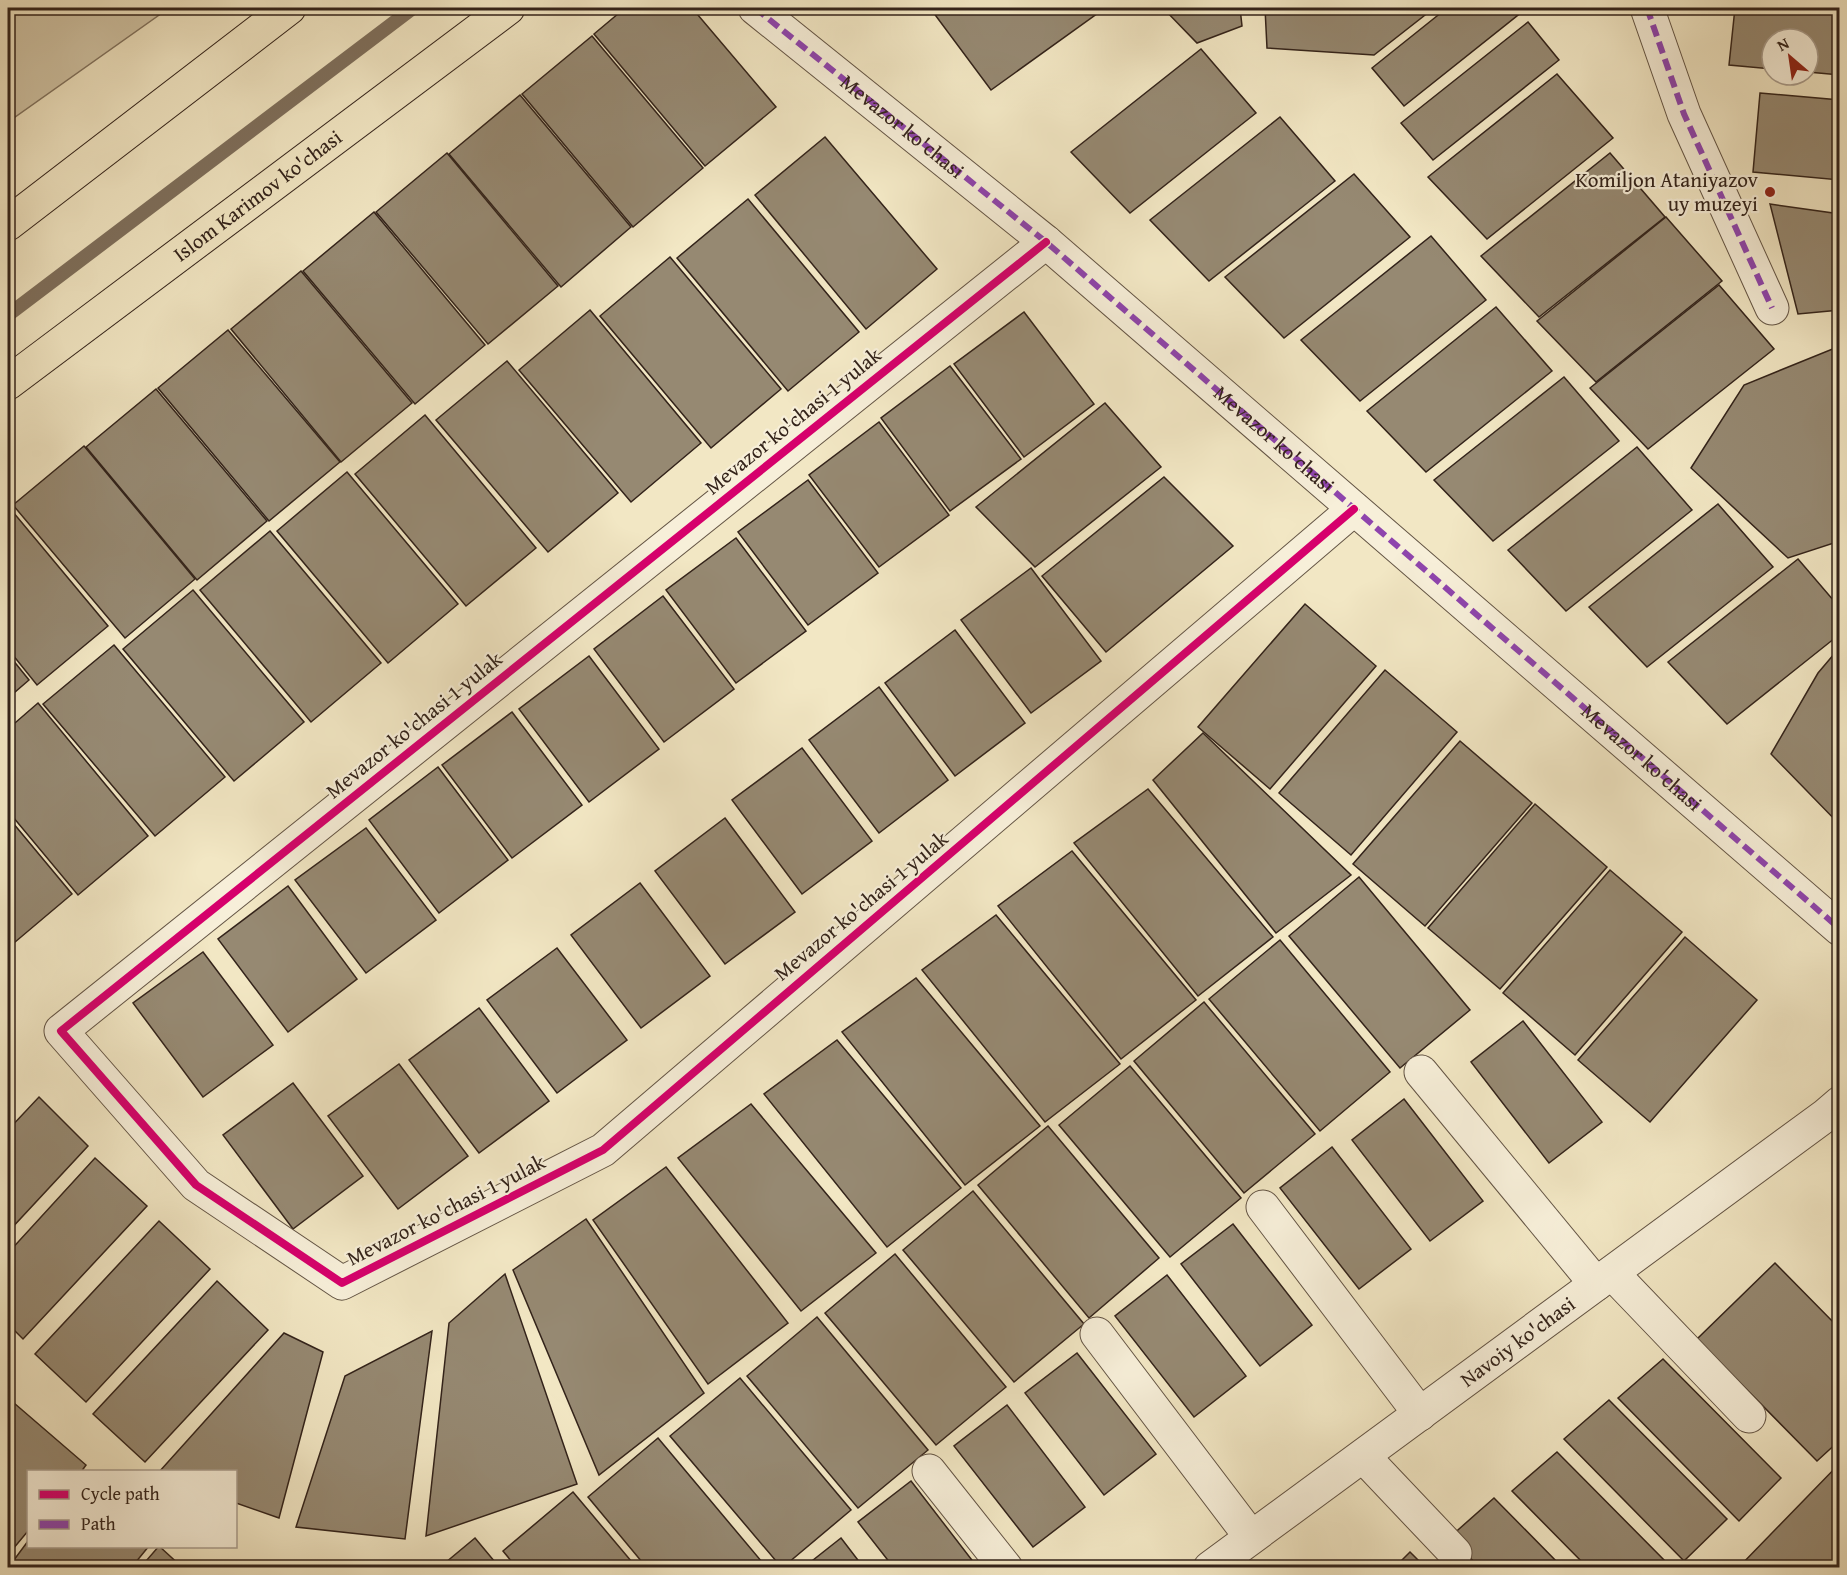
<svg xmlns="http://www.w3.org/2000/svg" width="1847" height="1575" font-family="'Gentium Book Plus',serif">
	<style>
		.green { fill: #d2c6a7; stroke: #827460; stroke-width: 1.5 }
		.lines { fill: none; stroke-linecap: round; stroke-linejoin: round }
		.stream { stroke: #7f705d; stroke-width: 14 }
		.building { fill: #968972; stroke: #33231a; stroke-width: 1.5 }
		.minor-casing { stroke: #635444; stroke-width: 35 }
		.major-casing { stroke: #33231a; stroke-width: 35 }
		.minor { stroke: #f7efd9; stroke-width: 33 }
		.major { stroke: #f2e7c4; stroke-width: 33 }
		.quiet { stroke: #8e44ad; stroke-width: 6; stroke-dasharray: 12 6; stroke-linecap: butt }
		.cycleway-casing { stroke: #f7efd9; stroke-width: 11 }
		.cycleway { stroke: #d6006c; stroke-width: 8 }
		.poi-dot { fill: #8f2418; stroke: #f7efd9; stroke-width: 2 }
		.labels { text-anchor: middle; stroke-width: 4.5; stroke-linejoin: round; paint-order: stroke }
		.street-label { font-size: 21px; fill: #33231a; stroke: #f7efd9 }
		.poi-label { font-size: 21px; fill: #33231a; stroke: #f7efd9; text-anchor: end }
	</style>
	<rect width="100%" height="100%" fill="#f2e7c4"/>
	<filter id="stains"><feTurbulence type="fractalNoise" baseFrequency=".00333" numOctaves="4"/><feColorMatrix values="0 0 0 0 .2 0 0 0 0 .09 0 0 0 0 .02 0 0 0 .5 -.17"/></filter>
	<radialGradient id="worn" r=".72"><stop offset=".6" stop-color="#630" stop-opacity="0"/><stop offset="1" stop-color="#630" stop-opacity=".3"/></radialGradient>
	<!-- green -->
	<path class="green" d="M8,8H169L8,122Z"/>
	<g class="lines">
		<!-- stream -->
		<path class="stream" d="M8,315L413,8"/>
	</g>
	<!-- building -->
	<g class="building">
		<path d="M625,8H692L776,107L705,166L594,34Z"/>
		<path d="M930,8H1094L1098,13L991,90Z"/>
		<path d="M1163,8H1240L1242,26L1197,43Z"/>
		<path d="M1265,8H1434L1374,55L1267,48Z"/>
		<path d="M1447,8H1527L1404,106L1372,68Z"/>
		<path d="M1735,8H1840V75L1808,72V39H1772V69L1729,65Z"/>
		<path d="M1528,22L1559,60L1433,160L1401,123Z"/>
		<path d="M592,36L703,168L633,227L522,94Z"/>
		<path d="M1201,49L1256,113L1130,213L1071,152Z"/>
		<path d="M1557,74L1613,138L1487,239L1428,177Z"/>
		<path d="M1760,93L1840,100V180L1753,172Z"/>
		<path d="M520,95L631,227L561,287L449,154Z"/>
		<path d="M1280,117L1335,181L1209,281L1150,220Z"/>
		<path d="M825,137L937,269L866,329L755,195Z"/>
		<path d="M447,153L558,286L488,344L376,212Z"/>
		<path d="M1610,153L1665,217L1539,317L1481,256Z"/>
		<path d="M1354,174L1410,237L1284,338L1225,277Z"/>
		<path d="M748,199L859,332L788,391L677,258Z"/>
		<path d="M1770,204L1840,214V310L1798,314Z"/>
		<path d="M374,212L485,345L415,404L303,271Z"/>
		<path d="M1666,217L1722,281L1596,382L1537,321Z"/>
		<path d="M1431,236L1486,300L1360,401L1301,340Z"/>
		<path d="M670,257L781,389L711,448L600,316Z"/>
		<path d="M301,271L412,403L341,462L231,329Z"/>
		<path d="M1719,285L1774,349L1648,449L1590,388Z"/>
		<path d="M1496,307L1552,371L1426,472L1367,411Z"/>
		<path d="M590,310L701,443L631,502L519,370Z"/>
		<path d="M1024,312L1094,404L1024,457L954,364Z"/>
		<path d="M228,330L340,462L269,521L158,388Z"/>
		<path d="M1835,348H1840V541L1788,558L1691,468L1744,385Z"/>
		<path d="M507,361L618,493L548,552L436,420Z"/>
		<path d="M950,366L1021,459L950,511L881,418Z"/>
		<path d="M1564,377L1619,441L1493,541L1434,480Z"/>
		<path d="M156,389L267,521L197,580L86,447Z"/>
		<path d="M1105,403L1161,467L1035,567L976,507Z"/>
		<path d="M425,415L536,548L466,606L355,474Z"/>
		<path d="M879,422L949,515L879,567L809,475Z"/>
		<path d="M84,446L195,579L125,638L13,505Z"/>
		<path d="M1637,447L1692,510L1566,611L1508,550Z"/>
		<path d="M347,472L458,604L388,663L277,531Z"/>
		<path d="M1164,477L1233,546L1106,652L1042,576Z"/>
		<path d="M808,480L878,573L808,625L738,532Z"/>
		<path d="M1718,504L1773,567L1647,667L1589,607Z"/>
		<path d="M8,506L108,626L37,685L8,649Z"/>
		<path d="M270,531L381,663L311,722L200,590Z"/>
		<path d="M736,538L806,631L736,683L666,590Z"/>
		<path d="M1798,559L1840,608V634L1727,724L1668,662Z"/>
		<path d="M1031,568L1101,661L1031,713L961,620Z"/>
		<path d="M193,590L304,722L234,781L123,649Z"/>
		<path d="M663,596L734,689L664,742L594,649Z"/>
		<path d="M1305,604L1376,666L1270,789L1198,727Z"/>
		<path d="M955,630L1025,723L955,776L885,683Z"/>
		<path d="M114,645L225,777L155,836L43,704Z"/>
		<path d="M1840,647V825L1771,754L1818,673Z"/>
		<path d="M8,654L29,680L8,698Z"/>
		<path d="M589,656L659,749L589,802L519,709Z"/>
		<path d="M1385,670L1457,732L1351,855L1279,793Z"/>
		<path d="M879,687L948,780L879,833L809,740Z"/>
		<path d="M38,703L148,836L78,895L8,811V729Z"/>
		<path d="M512,712L582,805L512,858L442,765Z"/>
		<path d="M1203,733L1351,875L1276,933L1153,780Z"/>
		<path d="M1460,741L1532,803L1425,926L1353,864Z"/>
		<path d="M802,748L872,841L802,894L732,800Z"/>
		<path d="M438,767L508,860L439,913L369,820Z"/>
		<path d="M1148,789L1273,937L1198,996L1074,843Z"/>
		<path d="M1535,804L1607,867L1500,989L1428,928Z"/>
		<path d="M8,817L72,894L8,948Z"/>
		<path d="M725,818L795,912L725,964L655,871Z"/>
		<path d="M366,828L436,920L366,973L295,880Z"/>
		<path d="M1072,851L1196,1000L1121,1059L998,906Z"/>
		<path d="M1610,870L1682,932L1575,1055L1503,993Z"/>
		<path d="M1359,877L1470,1010L1400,1068L1289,936Z"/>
		<path d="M640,883L710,976L641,1028L571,935Z"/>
		<path d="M288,886L357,979L288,1032L218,939Z"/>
		<path d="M996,915L1120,1064L1045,1122L922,970Z"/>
		<path d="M1685,937L1757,1000L1650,1122L1578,1060Z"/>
		<path d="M1280,940L1390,1072L1320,1131L1209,999Z"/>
		<path d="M557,948L627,1040L557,1093L487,1000Z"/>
		<path d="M203,952L273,1045L203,1097L133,1003Z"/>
		<path d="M916,978L1040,1126L965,1185L842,1032Z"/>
		<path d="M1204,1002L1315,1134L1244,1193L1134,1061Z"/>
		<path d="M479,1008L549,1101L479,1153L409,1060Z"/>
		<path d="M1523,1021L1602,1122L1549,1163L1471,1062Z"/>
		<path d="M837,1040L961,1188L887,1247L764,1094Z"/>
		<path d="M399,1064L468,1156L398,1209L328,1116Z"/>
		<path d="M1130,1066L1241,1198L1170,1257L1059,1125Z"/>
		<path d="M293,1083L363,1176L293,1229L223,1135Z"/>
		<path d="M39,1097L88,1146L8,1232V1130Z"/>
		<path d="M1404,1099L1483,1201L1430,1241L1352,1140Z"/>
		<path d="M751,1104L876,1253L801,1311L678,1158Z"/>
		<path d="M1048,1126L1159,1258L1089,1318L978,1185Z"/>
		<path d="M1332,1147L1411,1249L1359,1289L1280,1188Z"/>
		<path d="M95,1158L147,1206L23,1339L8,1324V1253Z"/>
		<path d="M666,1167L788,1323L708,1384L593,1220Z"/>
		<path d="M973,1191L1084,1324L1014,1382L903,1250Z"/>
		<path d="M586,1219L704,1393L599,1475L513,1270Z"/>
		<path d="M159,1221L210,1269L86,1402L35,1354Z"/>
		<path d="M1233,1224L1312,1325L1260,1366L1181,1264Z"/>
		<path d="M895,1254L1006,1387L936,1445L825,1313Z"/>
		<path d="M1775,1263L1840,1329V1440L1817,1461L1697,1339Z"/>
		<path d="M505,1274L577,1484L426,1536L449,1323Z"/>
		<path d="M1167,1275L1246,1376L1194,1417L1115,1316Z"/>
		<path d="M217,1281L268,1330L145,1462L93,1414Z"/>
		<path d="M817,1317L928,1450L858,1508L747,1376Z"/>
		<path d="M432,1331L405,1539L296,1527L345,1376Z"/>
		<path d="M284,1333L323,1352L279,1518L236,1503V1472H159Z"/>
		<path d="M1077,1353L1156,1454L1104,1495L1025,1393Z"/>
		<path d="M1663,1359L1781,1478L1739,1521L1618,1398Z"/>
		<path d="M740,1378L851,1510L782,1568L670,1436Z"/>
		<path d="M1609,1400L1727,1519L1684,1561L1564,1439Z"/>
		<path d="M14,1403L86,1465L81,1472H28V1531L8,1555V1410Z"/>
		<path d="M1007,1405L1085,1507L1033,1547L954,1446Z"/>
		<path d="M658,1438L767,1568H647L588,1497Z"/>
		<path d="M1557,1452L1672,1568H1588L1512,1491Z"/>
		<path d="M1840,1463V1568H1738Z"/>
		<path d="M911,1481L978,1568H894L858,1522Z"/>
		<path d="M573,1492L637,1568H517L503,1551Z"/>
		<path d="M1494,1498L1563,1568H1480L1450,1537Z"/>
		<path d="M475,1538L500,1568H439Z"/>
		<path d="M841,1538L864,1568H803Z"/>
		<path d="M28,1541V1546H149L131,1568H8Z"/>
		<path d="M159,1546L183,1568H140Z"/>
		<path d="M1410,1552L1426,1568H1394Z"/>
	</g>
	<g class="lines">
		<defs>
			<g id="minor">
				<path id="s1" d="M755,8L1046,242L1840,929"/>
				<path d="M1647,8L1684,114L1772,308"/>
				<path d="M1046,242L61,1031L196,1185L342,1283L603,1150L1354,509"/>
				<path d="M1421,1072L1596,1284"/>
				<path d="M1263,1207L1420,1414"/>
				<path d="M1612,1273L1749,1416"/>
				<path d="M1097,1334L1251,1537"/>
				<path d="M1364,1457L1455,1553"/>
				<path d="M929,1471L1006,1568"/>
				<path id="s2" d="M1210,1568L1826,1115L1840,1103"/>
			</g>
			<g id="major">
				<path d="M8,224L289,8"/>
				<path id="s3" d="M8,383L508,8"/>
			</g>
		</defs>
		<!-- minor casing -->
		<use href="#minor" class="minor-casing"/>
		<!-- major casing -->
		<use href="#major" class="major-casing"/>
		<!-- minor -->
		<use href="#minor" class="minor"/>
		<!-- major -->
		<use href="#major" class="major"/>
		<!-- quiet -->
		<g class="quiet">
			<path d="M755,8L1046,242L1840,929"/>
			<path d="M1647,8L1684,114L1772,308"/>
		</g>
		<defs>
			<path id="cycleway" d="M1046,242L61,1031L196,1185L342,1283L603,1150L1354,509"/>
		</defs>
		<!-- cycleway casing -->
		<use href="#cycleway" class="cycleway-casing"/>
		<!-- cycleway -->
		<use href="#cycleway" class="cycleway"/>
	</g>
	<!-- markers -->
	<circle class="poi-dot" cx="1770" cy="192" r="6"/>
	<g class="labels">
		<!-- street labels -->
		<g class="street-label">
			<text dy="7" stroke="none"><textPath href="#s1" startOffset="189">Mevazor ko'chasi</textPath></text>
			<text dy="7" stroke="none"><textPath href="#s3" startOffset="312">Islom Karimov ko'chasi</textPath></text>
			<text transform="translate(793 421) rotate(-39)" y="7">Mevazor ko'chasi 1 yulak</text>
			<text dy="7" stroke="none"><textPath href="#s1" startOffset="675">Mevazor ko'chasi</textPath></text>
			<text transform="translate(414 725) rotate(-39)" y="7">Mevazor ko'chasi 1 yulak</text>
			<text dy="7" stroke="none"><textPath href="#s1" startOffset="1161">Mevazor ko'chasi</textPath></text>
			<text transform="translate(861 906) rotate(-40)" y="7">Mevazor ko'chasi 1 yulak</text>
			<text transform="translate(446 1210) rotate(-27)" y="7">Mevazor ko'chasi 1 yulak</text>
			<text dy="7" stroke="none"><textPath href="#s2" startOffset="382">Navoiy ko'chasi</textPath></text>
		</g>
		<!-- poi labels -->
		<g class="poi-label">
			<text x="1758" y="187">Komiljon Ataniyazov<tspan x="1758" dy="24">uy muzeyi</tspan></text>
		</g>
	</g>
	<!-- margin -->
	<rect width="1847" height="1575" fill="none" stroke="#f2e7c4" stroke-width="30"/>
	<rect x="9" y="9" width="1829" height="1557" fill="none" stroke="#33231a" stroke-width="3"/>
	<rect x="15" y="15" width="1817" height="1545" fill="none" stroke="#33231a" stroke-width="1.5"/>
	<!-- legend -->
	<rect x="27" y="1470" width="210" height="78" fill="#f7efd9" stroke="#a99d8d" stroke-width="1.5"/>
	<rect x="39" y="1490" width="30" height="9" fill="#d6006c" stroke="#a99d8d" stroke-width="1.5"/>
	<text x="81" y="1500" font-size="18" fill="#33231a">Cycle path</text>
	<rect x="39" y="1520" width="30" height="9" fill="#8e44ad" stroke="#a99d8d" stroke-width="1.5"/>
	<text x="81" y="1530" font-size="18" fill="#33231a">Path</text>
	<!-- north arrow -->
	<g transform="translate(1790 57) rotate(331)"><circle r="28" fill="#f7efd9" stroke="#a99d8d" stroke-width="1.5"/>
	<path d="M0-4.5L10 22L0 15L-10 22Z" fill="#8f2418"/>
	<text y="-9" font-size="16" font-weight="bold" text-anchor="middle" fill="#33231a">N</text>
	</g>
	<rect width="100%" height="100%" filter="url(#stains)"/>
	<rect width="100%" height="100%" fill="url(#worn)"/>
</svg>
